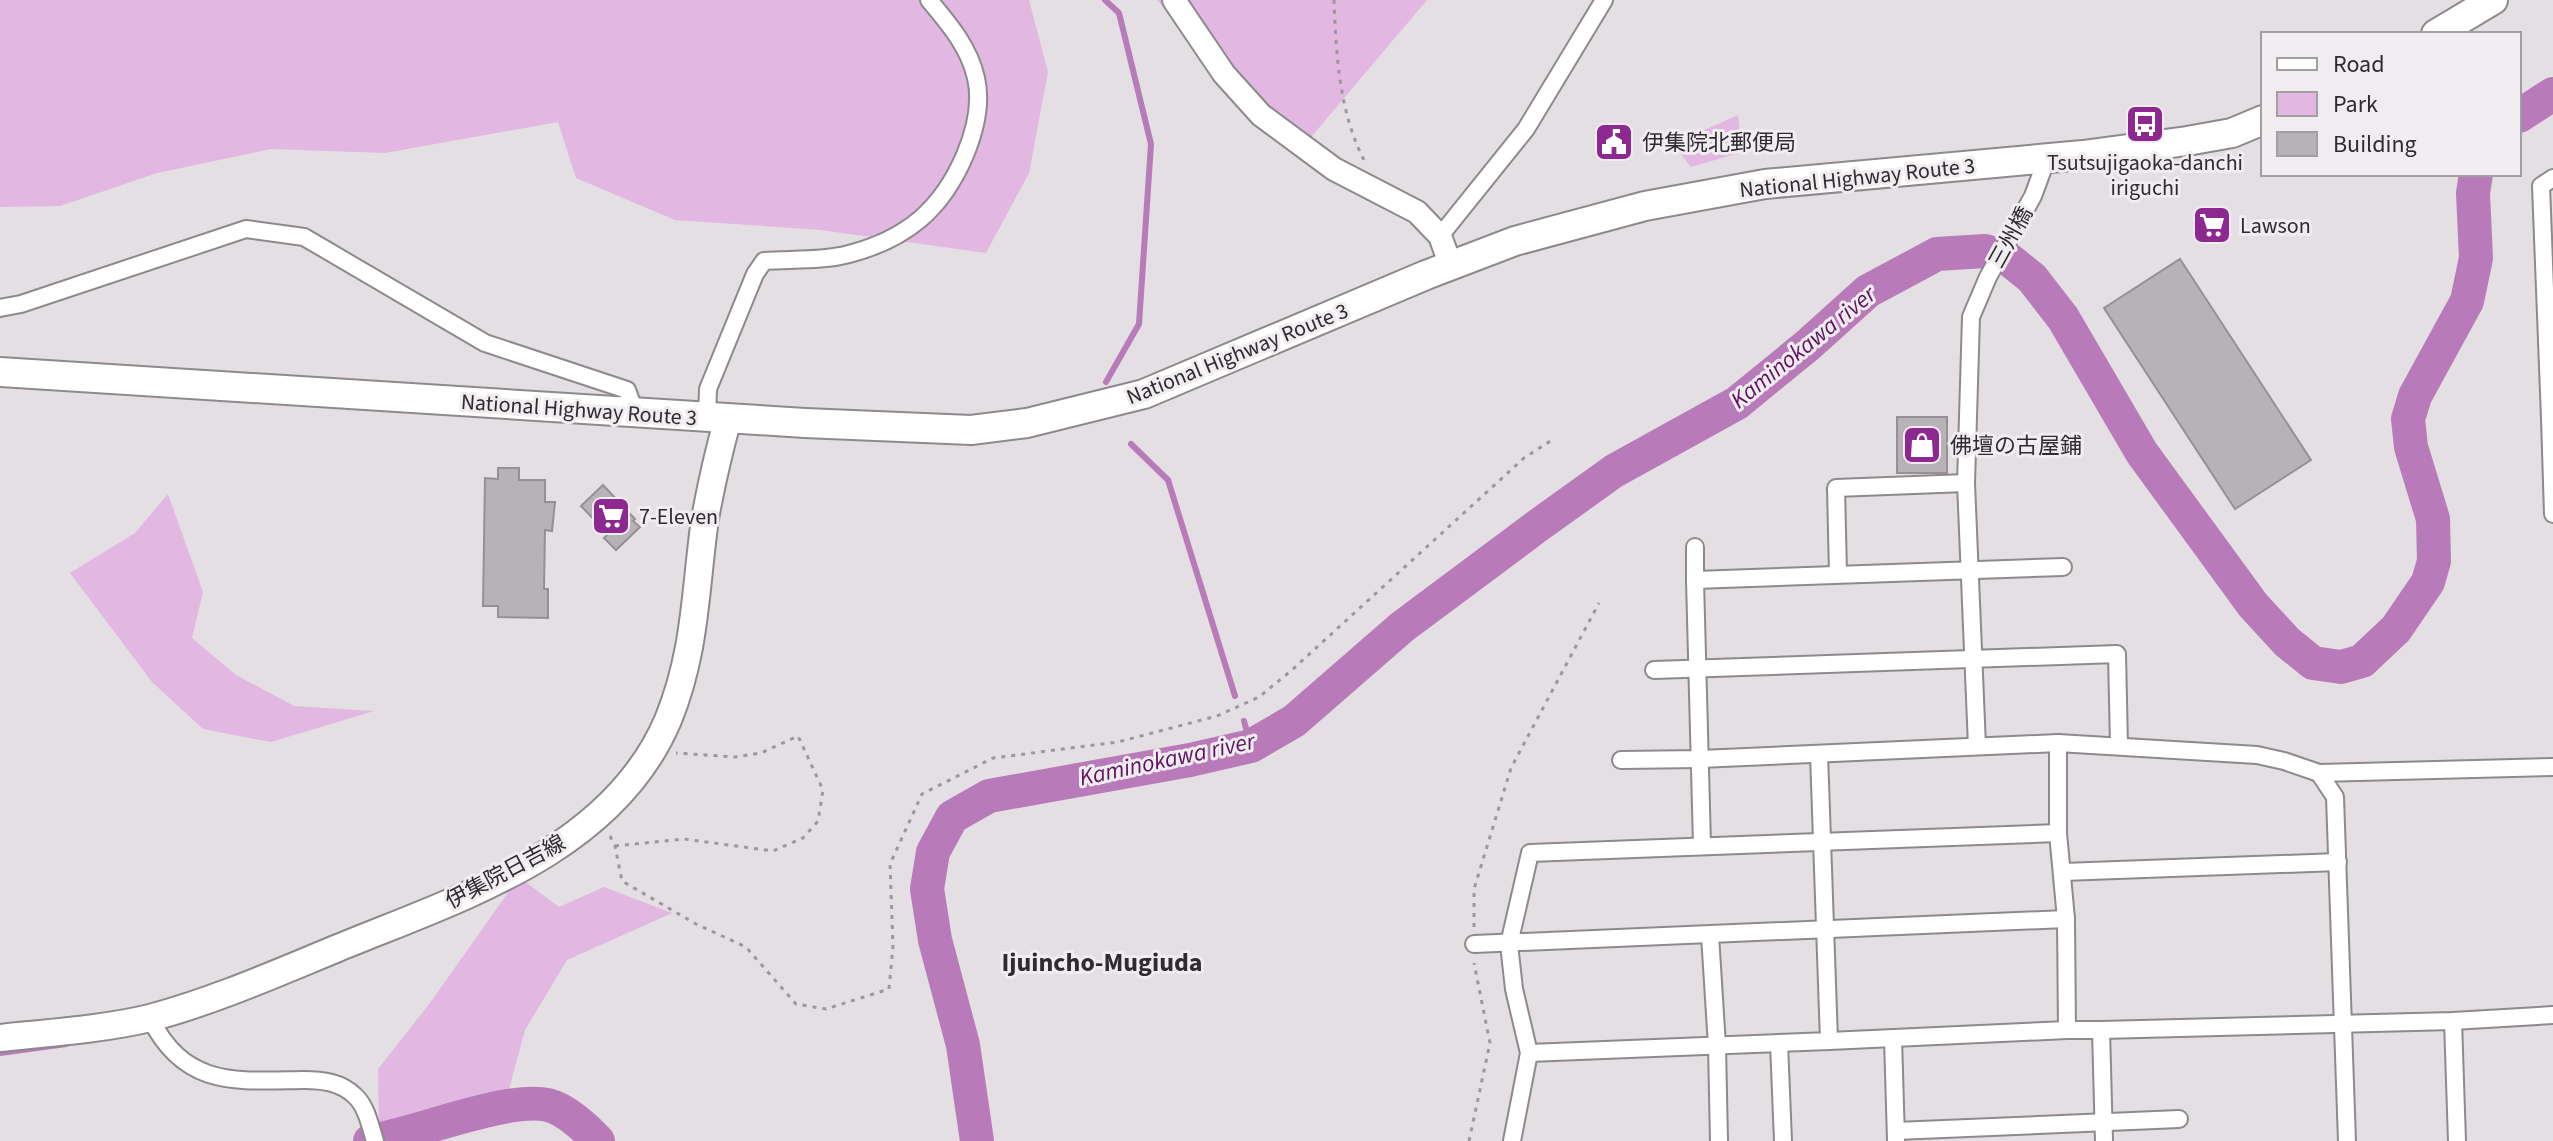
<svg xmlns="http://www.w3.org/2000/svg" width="2553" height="1141" font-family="'Source Sans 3','Noto Sans JP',sans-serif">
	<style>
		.green { fill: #e2b7e1 }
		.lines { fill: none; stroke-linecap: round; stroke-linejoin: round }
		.stream { stroke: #b87ab8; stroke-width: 6 }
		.river { stroke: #b87ab8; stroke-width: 34 }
		.building { fill: #b6b2b6; stroke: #949094; stroke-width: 2 }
		.minor-casing { stroke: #8d898d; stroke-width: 20 }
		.tertiary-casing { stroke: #8d898d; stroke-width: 26 }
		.primary-casing { stroke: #8d898d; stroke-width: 30 }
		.trunk-casing { stroke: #8d898d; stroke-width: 32 }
		.path { stroke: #9b989b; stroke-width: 3; stroke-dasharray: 4 6; stroke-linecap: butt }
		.minor { stroke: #fff; stroke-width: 16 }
		.tertiary { stroke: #fff; stroke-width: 22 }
		.primary { stroke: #fff; stroke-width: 26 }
		.trunk { stroke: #fff; stroke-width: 28 }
		.labels { text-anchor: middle; stroke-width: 6; stroke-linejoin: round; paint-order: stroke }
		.poi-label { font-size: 22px; fill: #2e2c2e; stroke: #f0ecf0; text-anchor: start }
		.street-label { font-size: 22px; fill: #2e2c2e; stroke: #f0ecf0 }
		.water-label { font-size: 24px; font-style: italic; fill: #5f1362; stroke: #f0ecf0 }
		.quarter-label { font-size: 26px; font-weight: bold; fill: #2e2c2e; stroke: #f0ecf0 }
	</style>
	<rect width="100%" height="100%" fill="#e3dfe3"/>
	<!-- green -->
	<g class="green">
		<path d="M0,0H1029L1048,72L1029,173L986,253L821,230L675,220L576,178L558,122L385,153L271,149L157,173L60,206L0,207Z"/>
		<path d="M1157,0H1427L1306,143Z"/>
		<path d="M1738,115L1742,152L1691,167L1673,144Z"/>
		<path d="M168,494L203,592L192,638L236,675L294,706L374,711L271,742L203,729L152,682L70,573L135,533Z"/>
		<path d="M519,877L559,907L604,887L672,913L567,960L525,1030L506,1100L430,1141H391L379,1127L378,1069L430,1003Z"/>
	</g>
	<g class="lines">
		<!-- stream -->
		<g class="stream">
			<path d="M1105,0L1119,13L1151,144L1139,324L1106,382"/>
			<path d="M1131,444L1168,480L1235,696"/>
			<path d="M1244,721L1251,746"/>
			<path d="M0,1053L66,1044"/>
		</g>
		<!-- river -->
		<g class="river">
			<path d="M2519,116L2553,94"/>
			<path d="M370,1141C417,1134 506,1096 548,1105C565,1109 586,1128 598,1141"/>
			<path d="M977,1141L963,1045L935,940L927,889L933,852L952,817L989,796L1190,760L1251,746L1294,721L1402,627L1536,527L1614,471L1737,403L1808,345L1868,291L1937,254L1985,251L2007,258L2032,278L2063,318L2142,453L2253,605L2287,642L2313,663L2341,667L2362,661L2396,629L2428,582L2434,561L2433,519L2411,447L2408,419L2415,396L2467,301L2476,258L2473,193L2476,174"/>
		</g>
	</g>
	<!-- building -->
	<g class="building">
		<path d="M2180,259L2311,460L2235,509L2104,308Z"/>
		<rect x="1897" y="417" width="50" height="56"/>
		<path d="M498,468H519V480H545V502H555L552,531L545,530L544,589H548V618L498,617V606H483L485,478L498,479Z"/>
		<path d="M603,485L635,519L633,521L640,527L616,550L604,538L608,534L581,506Z"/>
	</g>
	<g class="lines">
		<defs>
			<g id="minor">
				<path d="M1440,236L1526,129L1604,0"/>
				<path d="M0,308L21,304L246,229L304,237L485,343L627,390L635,412"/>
				<path d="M707,417L708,389L755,274L764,261C792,259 823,261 849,254C907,239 942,209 965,155C975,131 982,104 976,78C969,47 949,24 929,0"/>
				<path d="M2550,418L2541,186L2553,178"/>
				<path d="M2553,418H2550L2553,514"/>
				<path d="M1695,547V580"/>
				<path d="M1838,574L1836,488L1966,483"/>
				<path d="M1654,670L2117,654L2119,746"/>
				<path d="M2058,743V833L2066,919L2067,1030H2101L2104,1141"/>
				<path d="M1977,746L1966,483L1971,317L1988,277L2033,196L2047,158"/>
				<path d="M1621,760L1700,759L2058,743L2257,755L2284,761L2319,773L2553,767"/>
				<path d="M2319,773L2335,797L2347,1141"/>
				<path d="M1702,845L1695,580L2063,567"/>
				<path d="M2063,872L2338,862"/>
				<path d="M1710,935L1717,1046L1719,1141"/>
				<path d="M1474,944L2066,919"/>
				<path d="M150,1018C185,1088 235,1081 304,1080C322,1080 341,1082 355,1096C367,1107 370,1126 375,1141"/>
				<path d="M2453,1021L2457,1141"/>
				<path d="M2101,1030L2453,1021L2553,1015"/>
				<path d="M1893,1038L1896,1140"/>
				<path d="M1829,1041L2067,1030"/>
				<path d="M1779,1043L1783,1141"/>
				<path d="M1529,1053L1829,1041L1819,754"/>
				<path d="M1896,1131L2179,1119"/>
				<path d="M1512,1141L1529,1053L1514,989L1509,944L1530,853L2058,833"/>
			</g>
			<path id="tertiary" d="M1174,0L1224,74L1261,115L1334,169L1417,212L1440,236L1451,266"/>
			<path id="primary" d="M0,1038C47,1033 105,1029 150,1018C214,1001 277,973 338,948C459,898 612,852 668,720C696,652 695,590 705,519C711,485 719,451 728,418"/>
			<g id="trunk">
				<path d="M2436,34L2493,0"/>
				<path d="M0,372L805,423L971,430L1027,423L1144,394L1426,275L1515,241L1645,206L1765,184L2083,155L2187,141L2232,133L2263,120"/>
			</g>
		</defs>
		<!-- minor casing -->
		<use href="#minor" class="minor-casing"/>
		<!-- tertiary casing -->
		<use href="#tertiary" class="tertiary-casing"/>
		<!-- primary casing -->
		<use href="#primary" class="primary-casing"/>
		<!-- trunk casing -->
		<use href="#trunk" class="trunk-casing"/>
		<!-- path -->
		<g class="path">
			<path d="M1334,0C1336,53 1339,112 1364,160"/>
			<path d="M610,836L615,846L622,881L696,924L746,947L796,1004L826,1009L889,989L893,946L890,864L922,794L993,758L1118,742L1217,716L1259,697L1292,670L1524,458L1555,438"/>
			<path d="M615,846L684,839L773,851L803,838L818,821L823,790L798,736L761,753L735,757L676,753"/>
			<path d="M1474,927V889L1511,768L1599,603"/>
			<path d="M1469,1141L1490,1043L1474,963"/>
		</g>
		<!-- minor -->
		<use href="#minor" class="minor"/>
		<!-- tertiary -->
		<use href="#tertiary" class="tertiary"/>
		<!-- primary -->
		<use href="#primary" class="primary"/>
		<!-- trunk -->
		<use href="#trunk" class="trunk"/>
	</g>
	<!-- icons -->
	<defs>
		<symbol id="bus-square" viewBox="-11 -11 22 22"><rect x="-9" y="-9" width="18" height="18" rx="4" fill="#8c288f" stroke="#f0ecf0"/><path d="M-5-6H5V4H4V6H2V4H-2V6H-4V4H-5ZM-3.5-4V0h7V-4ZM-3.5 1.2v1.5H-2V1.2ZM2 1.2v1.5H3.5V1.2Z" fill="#fff"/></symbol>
		<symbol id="civic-square" viewBox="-11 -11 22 22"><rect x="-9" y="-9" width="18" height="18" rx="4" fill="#8c288f" stroke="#f0ecf0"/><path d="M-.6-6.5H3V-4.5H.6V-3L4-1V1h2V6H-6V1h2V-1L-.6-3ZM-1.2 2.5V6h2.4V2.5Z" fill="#fff"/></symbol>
		<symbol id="supermarket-square" viewBox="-11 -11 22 22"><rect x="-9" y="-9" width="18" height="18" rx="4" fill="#8c288f" stroke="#f0ecf0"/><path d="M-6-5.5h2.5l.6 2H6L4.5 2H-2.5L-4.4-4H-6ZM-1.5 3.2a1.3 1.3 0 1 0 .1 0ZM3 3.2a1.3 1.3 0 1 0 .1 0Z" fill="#fff"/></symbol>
		<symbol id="shop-square" viewBox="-11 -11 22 22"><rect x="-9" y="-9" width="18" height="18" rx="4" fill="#8c288f" stroke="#f0ecf0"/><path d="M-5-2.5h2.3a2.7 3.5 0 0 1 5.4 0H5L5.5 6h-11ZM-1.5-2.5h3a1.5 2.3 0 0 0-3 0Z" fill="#fff"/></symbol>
	</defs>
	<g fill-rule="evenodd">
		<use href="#bus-square" x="2123" y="102" width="44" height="44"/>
		<use href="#civic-square" x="1592" y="120" width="44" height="44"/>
		<use href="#supermarket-square" x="2190" y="203" width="44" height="44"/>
		<use href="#shop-square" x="1900" y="423" width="44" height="44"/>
		<use href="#supermarket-square" x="589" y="494" width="44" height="44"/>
	</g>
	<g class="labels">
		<!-- poi labels -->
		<g class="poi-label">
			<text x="1642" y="150">伊集院北郵便局</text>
			<text x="2145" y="170" text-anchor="middle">Tsutsujigaoka-danchi<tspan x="2145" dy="25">iriguchi</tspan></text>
			<text x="2240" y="233">Lawson</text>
			<text x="1950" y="453">佛壇の古屋鋪</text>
			<text x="639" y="524">7-Eleven</text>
		</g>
		<!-- street labels -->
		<g class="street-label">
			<text transform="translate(1857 177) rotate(-6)" y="8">National Highway Route 3</text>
			<text transform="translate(2010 237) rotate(-61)" y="8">三州橋</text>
			<text transform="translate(1237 353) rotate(-22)" y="8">National Highway Route 3</text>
			<text transform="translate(579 409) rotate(4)" y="8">National Highway Route 3</text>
			<text transform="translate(505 871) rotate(-28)" y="8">伊集院日吉線</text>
		</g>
		<!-- water labels -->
		<g class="water-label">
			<text transform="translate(1803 347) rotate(-39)" y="8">Kaminokawa river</text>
			<text transform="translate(1167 759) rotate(-12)" y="8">Kaminokawa river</text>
		</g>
		<!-- quarter labels -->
		<g class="quarter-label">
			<text x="1102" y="971">Ijuincho-Mugiuda</text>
		</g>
	</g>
	<!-- legend -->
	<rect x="2261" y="32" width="260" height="144" fill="#f0ecf0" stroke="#a29fa2" stroke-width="2"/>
	<rect x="2277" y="58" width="40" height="12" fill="#ffffff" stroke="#a29fa2" stroke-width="2"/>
	<text x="2333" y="72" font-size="24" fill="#2e2c2e">Road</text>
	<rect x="2277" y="92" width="40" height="24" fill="#e2b7e1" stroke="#a29fa2" stroke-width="2"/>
	<text x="2333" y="112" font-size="24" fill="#2e2c2e">Park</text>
	<rect x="2277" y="132" width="40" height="24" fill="#b6b2b6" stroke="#a29fa2" stroke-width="2"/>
	<text x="2333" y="152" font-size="24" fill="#2e2c2e">Building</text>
</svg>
